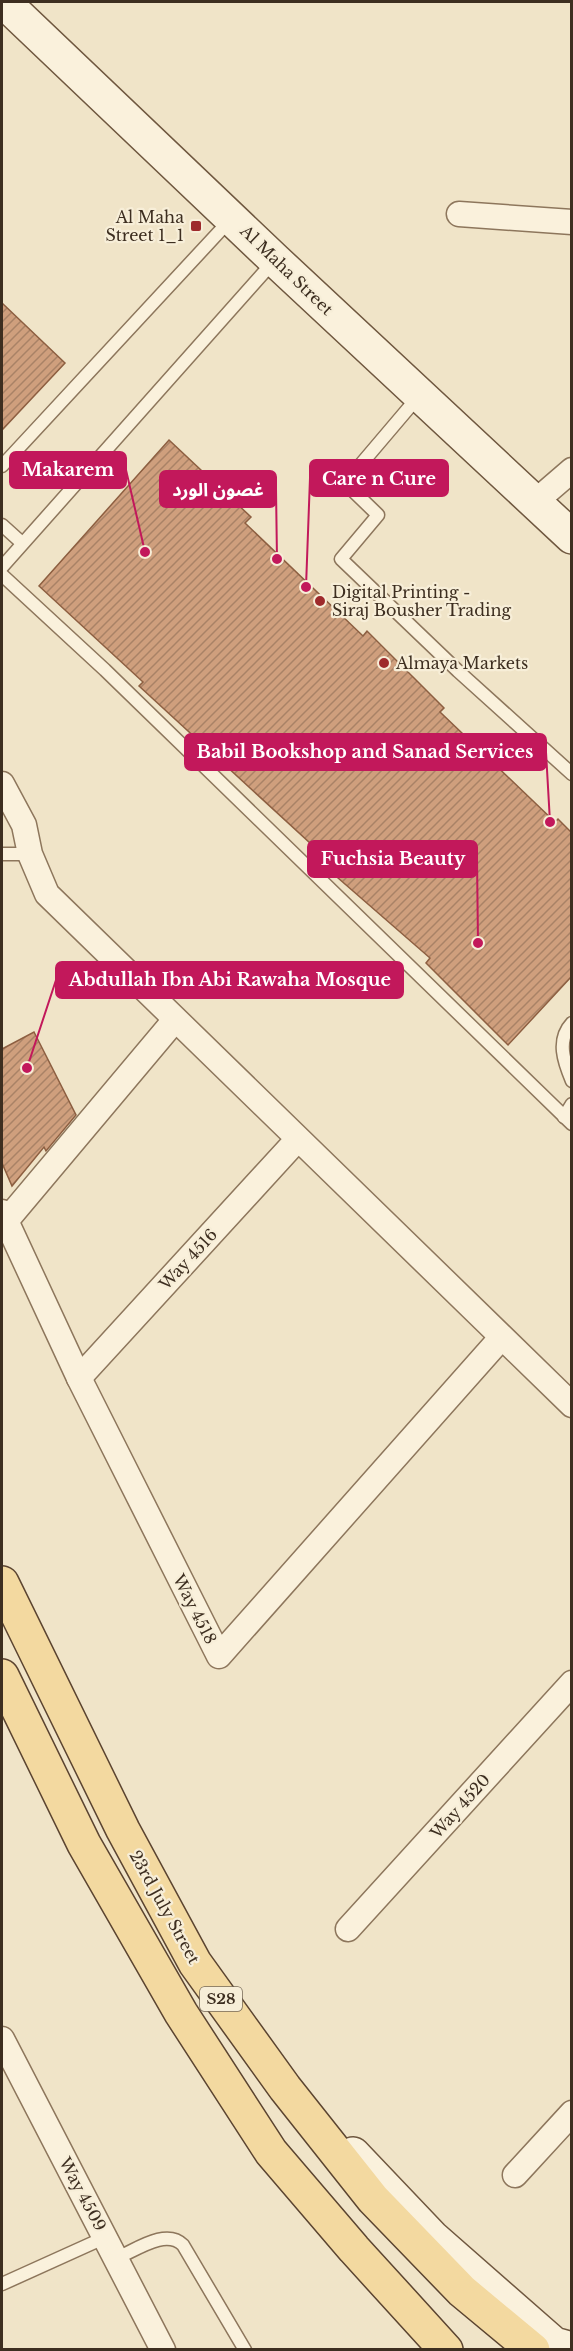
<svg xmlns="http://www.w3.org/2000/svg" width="573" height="2351" font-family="'Libre Baskerville','Noto Sans Arabic',serif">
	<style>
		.building { fill: url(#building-hatch); stroke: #8d5f41; stroke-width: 1.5 }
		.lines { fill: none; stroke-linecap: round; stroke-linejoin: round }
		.lane-casing { stroke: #8d765c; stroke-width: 15 }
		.street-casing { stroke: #8d765c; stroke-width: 27 }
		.secondary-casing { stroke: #6f573f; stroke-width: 36 }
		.primary-casing { stroke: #5b4430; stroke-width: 36 }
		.lane { stroke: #faf1dc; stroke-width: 12 }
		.street { stroke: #faf1dc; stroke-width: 24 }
		.secondary { stroke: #faf1dc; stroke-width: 33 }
		.primary { stroke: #f3d9a0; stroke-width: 33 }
		.poi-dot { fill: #9e2a2b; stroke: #f7eed8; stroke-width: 2 }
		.labels { text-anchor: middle; stroke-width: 4.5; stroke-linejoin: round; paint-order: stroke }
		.shield { fill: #f7eed8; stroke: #756857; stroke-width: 1.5 }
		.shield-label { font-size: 15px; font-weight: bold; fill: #3d2e20 }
		.poi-label { font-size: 16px; fill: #3d2e20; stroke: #f7eed8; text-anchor: start }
		.street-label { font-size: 16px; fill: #3d2e20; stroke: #f7eed8 }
		.leader { fill: none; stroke: #c2185b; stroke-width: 2 }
		.callout-dot { fill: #c2185b; stroke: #f7eed8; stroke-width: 2 }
		.callout { fill: #c2185b; stroke: #c2185b; stroke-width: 2 }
		.callout-label { font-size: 18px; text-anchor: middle; font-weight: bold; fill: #fff }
	</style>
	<defs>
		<pattern id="building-hatch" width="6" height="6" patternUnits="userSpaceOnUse" patternTransform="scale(1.5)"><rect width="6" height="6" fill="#cf9f7d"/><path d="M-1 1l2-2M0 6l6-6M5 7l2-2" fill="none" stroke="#a98266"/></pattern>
	</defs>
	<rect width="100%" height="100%" fill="#f0e4c8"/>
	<!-- building -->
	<g class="building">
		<path d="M2,303L65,363L2,430Z"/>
		<path d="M169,440L251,517L245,523L363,636L367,631L444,708L440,712L555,822L558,819L572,833V976L508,1045L426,963L430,958L330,871L335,866L139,686L143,682L39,586Z"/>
		<path d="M34,1032L76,1115L46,1151L44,1147L12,1186L2,1163V1049Z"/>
	</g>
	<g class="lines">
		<defs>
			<g id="lane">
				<path d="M418,397L345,483L378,515L341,559L458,671L572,774"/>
				<path d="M2,466L231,219"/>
				<path d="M2,525L22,543"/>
				<path d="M2,567L274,261"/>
				<path d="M2,575L105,670L572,1124"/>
				<path d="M2,854H30"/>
				<path d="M572,1023C556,1040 564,1062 572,1081"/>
				<path d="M564,1117L572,1104"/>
				<path d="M117,2258C136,2250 166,2228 183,2245L245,2350"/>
				<path d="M2,2284L106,2237"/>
			</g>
			<g id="street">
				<path d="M459,214L572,222"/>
				<path d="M536,501L572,470"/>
				<path d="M2,784L24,825L30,854L47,894L572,1405"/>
				<path d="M2,1212L79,1378L219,1656L501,1338"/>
				<path d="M6,1221L174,1021"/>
				<path d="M79,1378L297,1140"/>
				<path d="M348,1929L572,1683"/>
				<path d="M2,2039L163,2350"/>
				<path d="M515,2175L572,2113"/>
			</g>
			<g id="secondary">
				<path d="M4,2L275,260L572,537"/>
				<path d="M353,2154L432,2237L554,2344L572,2349"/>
			</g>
			<g id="primary">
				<path d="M2,1583L123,1830L195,1963L285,2088L373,2199L462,2291L533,2350"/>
				<path d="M2,1676L84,1844L181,2013L271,2152L354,2249L446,2350"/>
			</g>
		</defs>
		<!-- lane casing -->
		<use href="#lane" class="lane-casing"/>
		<!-- street casing -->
		<use href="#street" class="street-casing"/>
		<!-- secondary casing -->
		<use href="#secondary" class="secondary-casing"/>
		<!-- primary casing -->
		<use href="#primary" class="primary-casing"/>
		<!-- lane -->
		<use href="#lane" class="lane"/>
		<!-- street -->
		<use href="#street" class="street"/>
		<!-- secondary -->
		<use href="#secondary" class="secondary"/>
		<!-- primary -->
		<use href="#primary" class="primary"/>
	</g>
	<!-- markers -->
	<g class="poi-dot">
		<rect x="190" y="220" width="12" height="12" rx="3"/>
		<circle cx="320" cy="601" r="6"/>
		<circle cx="384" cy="663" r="6"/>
	</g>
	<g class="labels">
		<!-- shield labels -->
		<rect class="shield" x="200" y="1987" width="42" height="24" rx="4.5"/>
		<g class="shield-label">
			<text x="221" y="2004">S28</text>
		</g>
		<!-- poi labels -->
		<g class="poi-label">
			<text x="184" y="223" text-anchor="end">Al Maha<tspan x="184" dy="18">Street 1_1</tspan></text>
			<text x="332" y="598">Digital Printing -<tspan x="332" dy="18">Siraj Bousher Trading</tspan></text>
			<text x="396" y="669">Almaya Markets</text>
		</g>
		<!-- street labels -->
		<g class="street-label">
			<text transform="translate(287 270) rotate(44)" y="6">Al Maha Street</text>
			<text transform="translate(188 1259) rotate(-47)" y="6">Way 4516</text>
			<text transform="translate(195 1609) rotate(63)" y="6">Way 4518</text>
			<text transform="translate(460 1806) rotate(-48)" y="6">Way 4520</text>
			<text transform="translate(165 1907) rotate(61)" y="6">23rd July Street</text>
			<text transform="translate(83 2194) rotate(62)" y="6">Way 4509</text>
		</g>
	</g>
	<!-- callouts -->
	<path class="leader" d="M145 552L126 470M306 587L310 478M277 559L276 489M550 822L546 752M478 943L477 859M27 1068L56 980"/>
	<g class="callout-dot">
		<circle cx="145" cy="552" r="6"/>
		<circle cx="306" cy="587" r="6"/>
		<circle cx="277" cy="559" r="6"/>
		<circle cx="550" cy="822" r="6"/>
		<circle cx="478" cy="943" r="6"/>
		<circle cx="27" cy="1068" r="6"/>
	</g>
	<g class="callout">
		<rect x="10" y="452" width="116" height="36" rx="6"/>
		<rect x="310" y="460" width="138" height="36" rx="6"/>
		<rect x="160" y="471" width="116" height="36" rx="6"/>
		<rect x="185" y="734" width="361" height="36" rx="6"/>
		<rect x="308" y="841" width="169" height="36" rx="6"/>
		<rect x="56" y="962" width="347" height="36" rx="6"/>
	</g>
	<g class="callout-label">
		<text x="68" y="476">Makarem</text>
		<text x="379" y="485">Care n Cure</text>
		<text x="218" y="496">غصون الورد</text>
		<text x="365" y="758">Babil Bookshop and Sanad Services</text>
		<text x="393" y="865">Fuchsia Beauty</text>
		<text x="230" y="986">Abdullah Ibn Abi Rawaha Mosque</text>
	</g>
	<!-- border -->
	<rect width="573" height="2351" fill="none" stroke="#3d2e20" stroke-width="6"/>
</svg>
